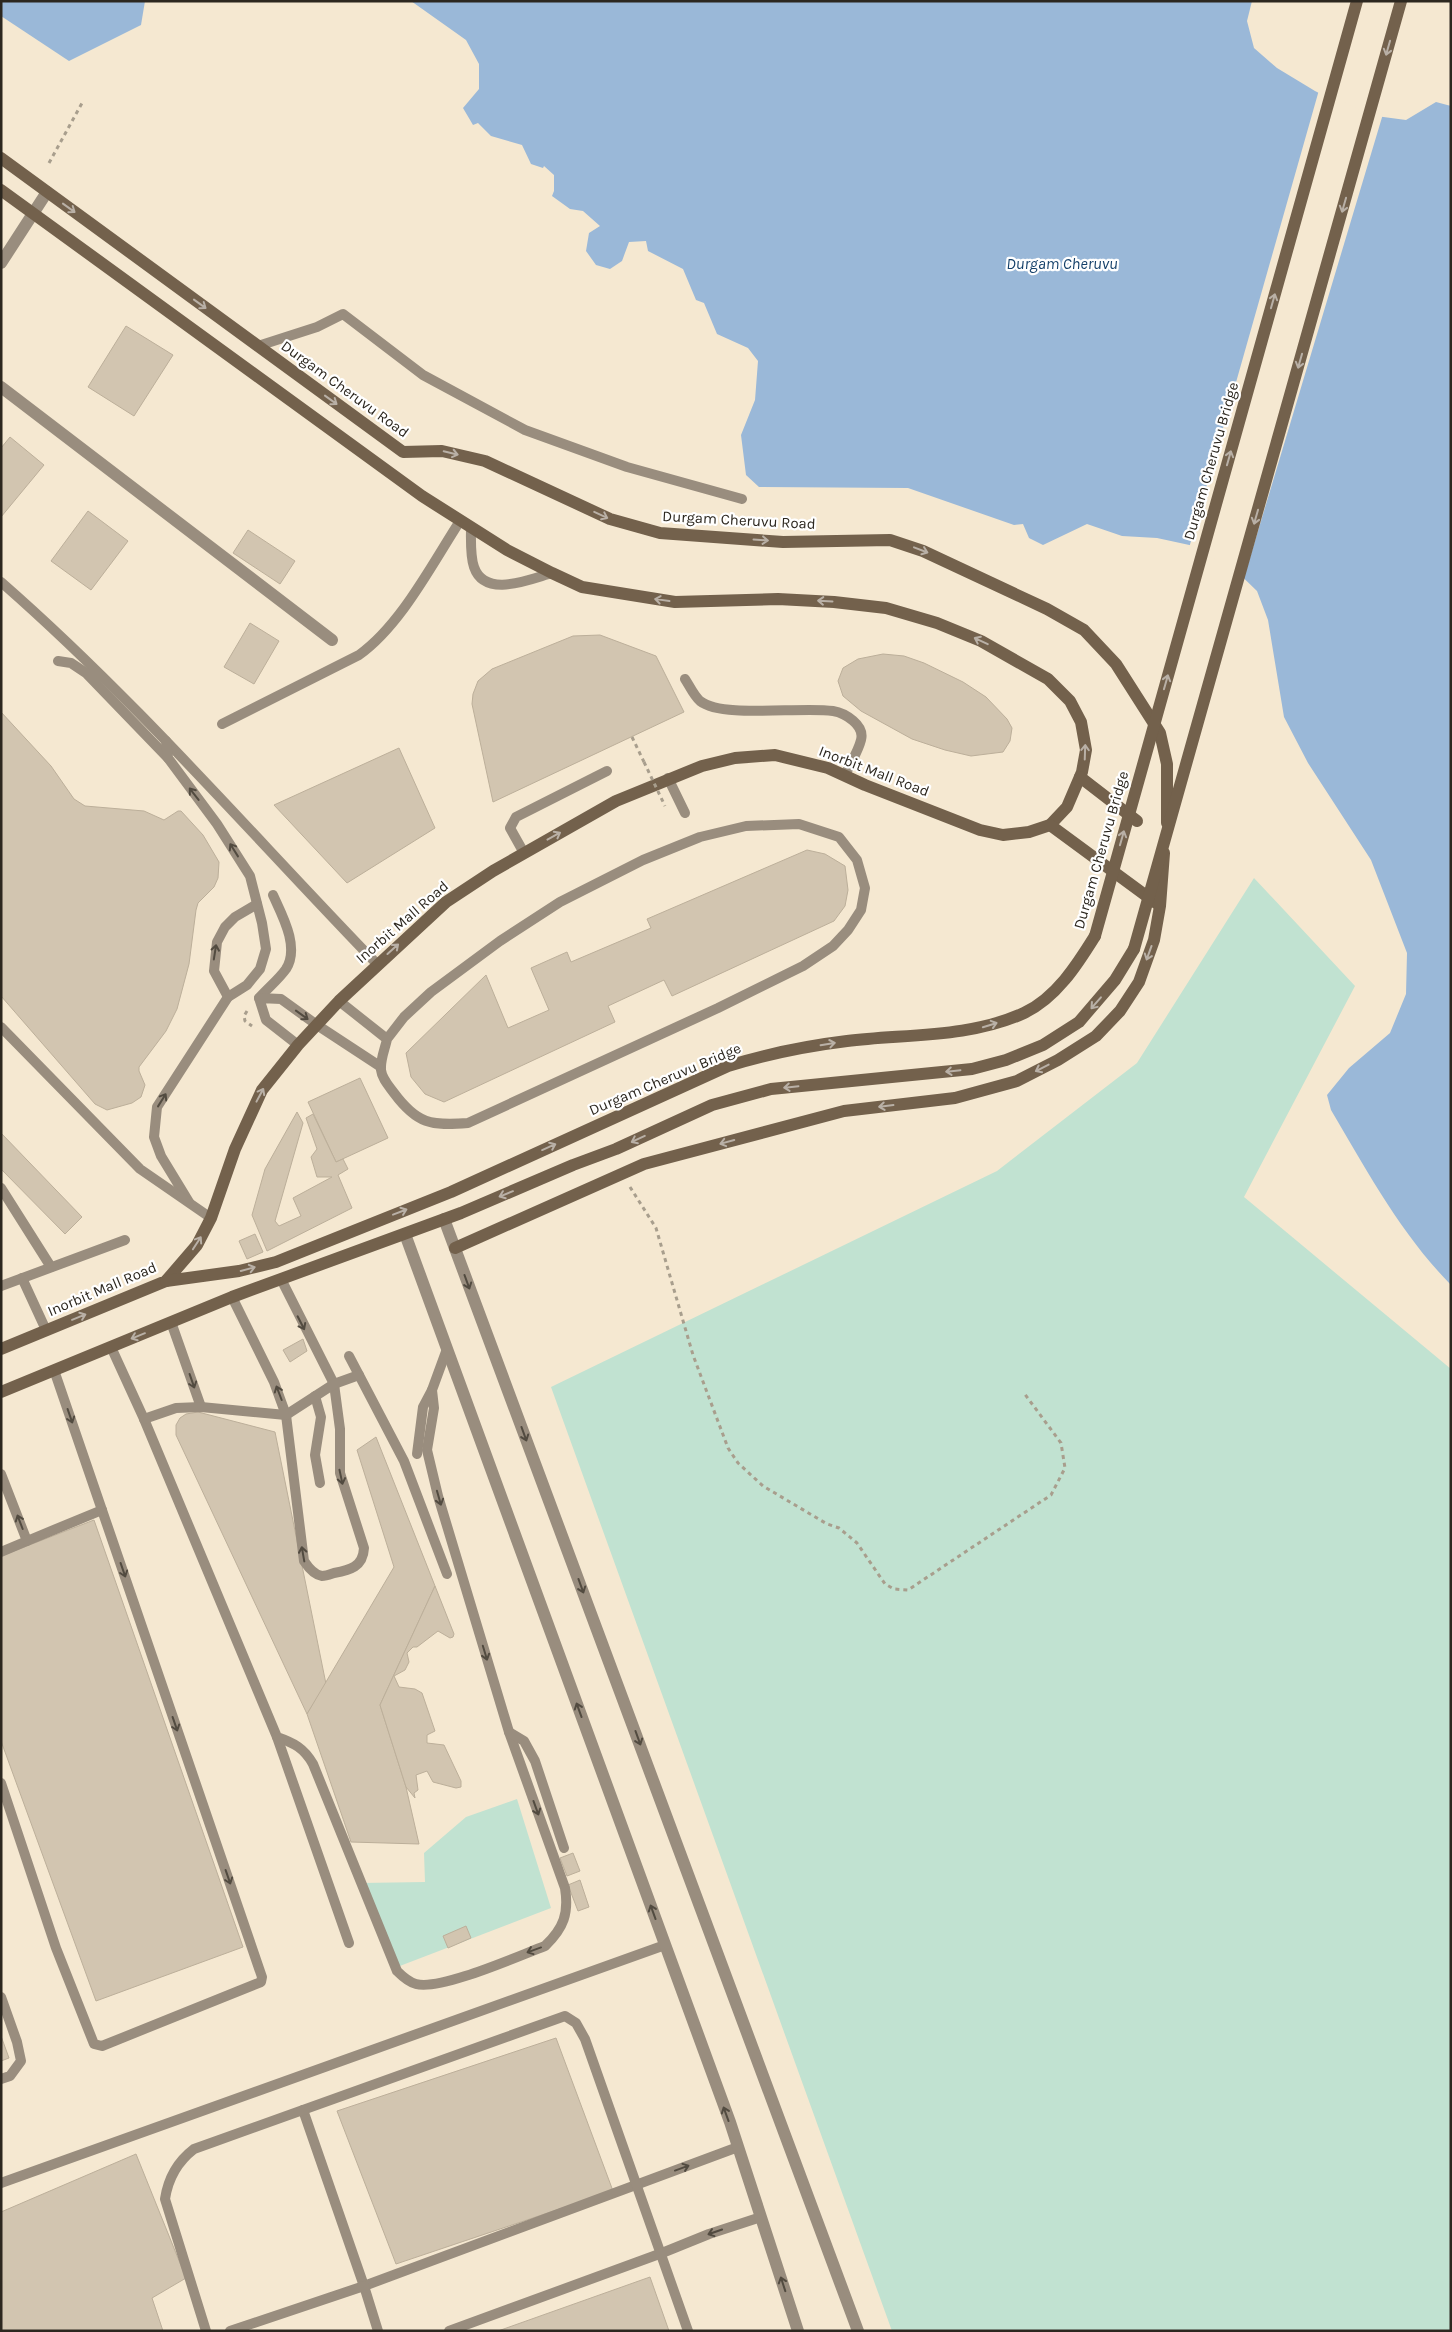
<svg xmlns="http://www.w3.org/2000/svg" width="1452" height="2332" font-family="Karla,sans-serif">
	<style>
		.green { fill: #c1e2d1 }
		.water { fill: #9ab8d8 }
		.pier { fill: #f5e8d1 }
		.building { fill: #d2c5b0; stroke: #bcaf9a }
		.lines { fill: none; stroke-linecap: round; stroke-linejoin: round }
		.path { stroke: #a89e8d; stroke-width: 3; stroke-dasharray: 4 4; stroke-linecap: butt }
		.service { stroke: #998d7e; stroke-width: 10 }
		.minor { stroke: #998d7e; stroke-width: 12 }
		.tertiary { stroke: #998d7e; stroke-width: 12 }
		.secondary { stroke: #73614c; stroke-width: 12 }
		.path-bridge { stroke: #a89e8d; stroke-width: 3; stroke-dasharray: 4 4; stroke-linecap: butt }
		.secondary-bridge { stroke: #73614c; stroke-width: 12 }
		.oneway { stroke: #b9b0a6 }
		.oneway2 { stroke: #524b40 }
		.labels { text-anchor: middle; stroke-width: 4.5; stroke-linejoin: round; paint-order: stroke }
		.street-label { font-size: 15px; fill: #2c271f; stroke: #fff }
		.water-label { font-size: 16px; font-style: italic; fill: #14406a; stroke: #fff }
	</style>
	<rect width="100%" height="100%" fill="#f5e8d1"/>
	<!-- green -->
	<g class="green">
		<path d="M1254,878L1355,986L1244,1197L1451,1369V2331H892L551,1387L997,1171L1137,1063Z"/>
		<path d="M517,1799L551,1908L392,1969L361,1883L425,1882L424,1853L466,1817Z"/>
	</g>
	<!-- water -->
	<g class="water">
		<path d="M1,1H145L141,25L69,61L1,16Z"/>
		<path d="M411,1H1252L1247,21L1254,48L1277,68L1315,91L1361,114L1406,120L1436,102L1451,106V1285C1401,1234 1367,1171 1331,1110L1327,1095L1349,1068L1390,1033L1406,994L1407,953L1371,860L1308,763L1284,717L1268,620L1257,591L1227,562L1194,546L1157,538L1122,536L1087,524L1043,545L1029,538L1023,524L1014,525L908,488L759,487L746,475L741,435L755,400L758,361L748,348L717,334L704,303L696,300L683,269L648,251L646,241L629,242L622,261L610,269L596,265L586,251L589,233L600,226L583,211L570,209L552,196L554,191V175L544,166L543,168L531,164L522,145L491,136L478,123L473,125L463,108L479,89V64L466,40Z"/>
	</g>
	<!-- pier -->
	<path class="pier" d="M1319,90L1362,111L1383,114L1243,581L1226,564L1189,548Z"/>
	<!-- building -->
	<g class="building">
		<path d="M126,326L173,355L134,416L88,387Z"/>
		<path d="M10,437L44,465L1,517V448Z"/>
		<path d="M88,511L128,541L91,590L51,561Z"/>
		<path d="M248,530L295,561L280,584L233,553Z"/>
		<path d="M250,623L279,641L254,684L224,667Z"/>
		<path d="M600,635L656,656L684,712L493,802L472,704L473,694L478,681L492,669L573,636Z"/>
		<path d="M883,654L904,656L924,663L963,682L986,697L1007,719L1012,728L1010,741L1003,752L971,756L945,750L912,739L861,711L843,696L838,681L843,668L858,659Z"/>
		<path d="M1,712L51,766L74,799L85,806L144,811L164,820L178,811H181L203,835L219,862L218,878L214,887L198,903L196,910L189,964L177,1009L166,1031L139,1067V1071L145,1085L141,1097L132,1103L107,1110L95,1104L1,996Z"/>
		<path d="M399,748L435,828L347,883L274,805Z"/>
		<path d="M807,850L825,854L845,866L848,890L845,906L834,921L672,996L664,980L608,1006L615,1022L444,1102L425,1094L411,1077L406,1053L486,975L508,1028L549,1010L531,968L567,952L571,962L651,928L647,919Z"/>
		<path d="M360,1078L388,1138L336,1162L308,1102Z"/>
		<path d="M297,1112L303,1123L275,1221L279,1226L301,1216L293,1198L332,1177H317L311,1157L317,1149L306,1118L313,1114L336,1162L343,1159L348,1169L338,1175L352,1208L267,1251L252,1215L265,1169Z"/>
		<path d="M1,1133L82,1217L65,1234L1,1169Z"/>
		<path d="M255,1234L263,1252L247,1259L239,1241Z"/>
		<path d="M303,1339L307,1351L290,1362L283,1350Z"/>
		<path d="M198,1412L275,1432L326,1684L307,1714L176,1435V1425L180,1418L186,1414Z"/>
		<path d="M376,1437L435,1586L380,1705L406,1787L419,1844L351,1842L307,1714L394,1567L357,1450Z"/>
		<path d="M94,1520L243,1947L96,2001L1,1741V1556Z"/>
		<path d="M435,1586L454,1634L453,1637L450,1638L438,1631L417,1647H413L407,1653L409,1662L405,1670L394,1676L399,1687L415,1689L422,1693L435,1731L427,1735V1743L444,1745L461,1781V1787L456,1788L433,1782L427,1771L416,1775L418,1790L414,1793L415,1798L406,1787L380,1705Z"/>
		<path d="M573,1853L580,1871L567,1876L560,1858Z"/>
		<path d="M580,1880L589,1907L578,1911L568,1885Z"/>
		<path d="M466,1926L471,1938L448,1948L443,1936Z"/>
		<path d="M1,2036L9,2058L1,2061Z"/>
		<path d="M556,2038L613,2191L396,2264L337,2111Z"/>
		<path d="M136,2154L186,2278L152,2298L163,2331H1V2212Z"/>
		<path d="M650,2277L669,2331H498Z"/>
	</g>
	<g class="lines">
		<!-- path -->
		<g class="path">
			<path d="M49,163L82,103"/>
			<path d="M632,737L644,762"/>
			<path d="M247,1011L244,1016L245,1021L252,1026"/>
			<path d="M630,1187L656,1228L693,1355L728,1448L738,1463L763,1486L827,1524L839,1528L857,1543L885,1584L894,1589L908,1590L1051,1495L1065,1468L1061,1443L1024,1393"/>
		</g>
		<!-- service -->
		<g class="service">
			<path d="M258,346L317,327L343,314L423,375L525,430L627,467L742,499"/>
			<path d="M471,527C471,539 470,556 474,567C485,599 530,579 552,573"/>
			<path d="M1,582C136,700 253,836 377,964"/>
			<path d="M58,661L71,663L86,673L168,758"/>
			<path d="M685,679C689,685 694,696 700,701C723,719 801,706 833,711C845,713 865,725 861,740C858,752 850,764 845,775"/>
			<path d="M222,724L359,655C401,625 432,564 460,521"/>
			<path d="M166,741L168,758L217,824L250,876L262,923L266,949L260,969L247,985L228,997L157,1107L154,1137L161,1156L189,1202"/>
			<path d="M668,778L685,813"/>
			<path d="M524,853L510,828L516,817L607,771"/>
			<path d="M228,997L214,971L217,942L225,927L235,917L257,904"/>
			<path d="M259,998C267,989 279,979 286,969C300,947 282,915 273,895"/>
			<path d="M339,1001L387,1039C385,1049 380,1060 381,1070C382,1079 389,1086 394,1093C417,1124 431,1126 468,1123L718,1008L803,966L833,946L848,930L861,910L865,888L857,860L839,837L799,824L746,826L700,837L643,860L560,902L500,941L431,992L404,1017L387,1039"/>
			<path d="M1,1027L140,1169L211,1218"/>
			<path d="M298,1045L266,1020L259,998L281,999L317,1025L381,1067"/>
			<path d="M1,1188L51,1267"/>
			<path d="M22,1278L46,1330"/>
			<path d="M1,1286L125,1240"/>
			<path d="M232,1297L274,1382L286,1415L304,1561C308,1567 314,1575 322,1576C326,1576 331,1574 334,1573C350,1570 363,1567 364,1548L340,1473V1429L334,1384L281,1279"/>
			<path d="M171,1322L201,1407"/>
			<path d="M111,1347L144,1419L277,1737C294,1743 304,1748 313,1764L397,1971C402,1976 408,1982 416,1984C440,1991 518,1956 545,1946C564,1928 569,1913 565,1888L509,1732L438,1496L427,1450L434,1408L432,1390L447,1349"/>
			<path d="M349,1356L359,1375"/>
			<path d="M315,1396L321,1417L315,1455L320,1483"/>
			<path d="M144,1419L176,1408L201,1407L286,1415L334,1384L359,1375L404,1461L447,1574"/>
			<path d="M417,1454L423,1407L432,1390"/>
			<path d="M1,1474L27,1541L1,1552"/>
			<path d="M27,1541L102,1510"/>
			<path d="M509,1732L524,1741L535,1761L564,1848"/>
			<path d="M277,1737L349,1943"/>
			<path d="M1,1783L56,1948L94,2044L102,2046L261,1982L262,1977L54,1370"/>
			<path d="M1,1997L17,2042L21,2061L10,2076L1,2079"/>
			<path d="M303,2110L364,2286L738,2147"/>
			<path d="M1,2183L665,1945"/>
			<path d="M206,2331L165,2199C168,2179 177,2162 194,2149L565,2016L576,2023L585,2039L688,2331"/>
			<path d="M230,2331L364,2286L378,2331"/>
			<path d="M449,2331L662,2253L709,2234L761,2217"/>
		</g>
		<!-- minor -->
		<g class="minor">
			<path d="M1,263L47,192"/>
			<path d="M1,387L332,640"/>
		</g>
		<!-- tertiary -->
		<g class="tertiary">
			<path d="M444,1219L858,2331"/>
			<path d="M405,1234L730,2122L798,2331"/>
		</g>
		<!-- secondary -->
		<g class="secondary">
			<path d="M1,158L403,452L442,451L485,461L610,519L660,533L783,542L890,540L923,551L1047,609L1084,630L1116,664L1160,733L1167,764V823"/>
			<path d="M1,190L422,496L507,550L552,573L582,587L675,602L778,599L834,602L886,608L937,623L981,641L1048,679L1070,701L1081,722L1086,750L1082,772L1067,807L1050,825L1029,832L1003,835L980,830L865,785L828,768L775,755L735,758L702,766L616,801L493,871L446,902L339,1001L298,1045L262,1090L235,1149L211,1218L197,1245L166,1281L1,1349"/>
			<path d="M1080,777L1137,821"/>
			<path d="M1050,825L1156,903"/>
			<path d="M455,1248L644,1164L844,1111L955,1098L1017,1081L1058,1060L1096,1036L1120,1011L1139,982L1154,940L1160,906L1164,853"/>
			<path d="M166,1281L239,1271L276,1262L451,1192L728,1066C767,1054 806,1046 847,1041C905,1034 970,1038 1024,1013C1056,998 1077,965 1095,936"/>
			<path d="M1,1392L232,1297L461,1213L573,1165L616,1149L712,1105L771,1089L972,1069L1006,1060L1043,1045L1079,1022L1115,980L1134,949"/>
		</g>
		<!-- path-bridge -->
		<path class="path-bridge" d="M644,762L665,806"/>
		<!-- secondary-bridge -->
		<g class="secondary-bridge">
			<path d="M1095,936L1357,1"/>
			<path d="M1134,949L1401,1"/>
		</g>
	</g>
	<!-- one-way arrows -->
	<defs><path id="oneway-shaft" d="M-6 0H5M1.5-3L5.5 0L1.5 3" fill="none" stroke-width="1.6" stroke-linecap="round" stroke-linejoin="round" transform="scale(1.25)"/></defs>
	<g class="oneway">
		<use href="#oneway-shaft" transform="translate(1388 48) rotate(106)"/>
		<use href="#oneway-shaft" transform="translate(1344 205) rotate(106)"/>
		<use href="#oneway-shaft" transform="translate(69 208) rotate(36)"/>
		<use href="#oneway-shaft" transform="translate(1273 301) rotate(-74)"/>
		<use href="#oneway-shaft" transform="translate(200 304) rotate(36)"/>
		<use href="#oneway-shaft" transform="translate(1300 361) rotate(106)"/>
		<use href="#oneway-shaft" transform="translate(331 400) rotate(36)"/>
		<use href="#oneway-shaft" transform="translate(451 453) rotate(13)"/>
		<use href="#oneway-shaft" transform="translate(1229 458) rotate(-74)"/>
		<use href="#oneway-shaft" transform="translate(601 515) rotate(25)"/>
		<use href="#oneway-shaft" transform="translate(1256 517) rotate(106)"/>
		<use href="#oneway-shaft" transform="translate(761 540) rotate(4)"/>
		<use href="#oneway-shaft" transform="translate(921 550) rotate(21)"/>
		<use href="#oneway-shaft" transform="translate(662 600) rotate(-172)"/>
		<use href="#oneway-shaft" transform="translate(825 601) rotate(-177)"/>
		<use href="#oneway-shaft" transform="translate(981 641) rotate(-155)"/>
		<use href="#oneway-shaft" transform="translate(1166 682) rotate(-74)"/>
		<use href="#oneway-shaft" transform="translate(1085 752) rotate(-88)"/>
		<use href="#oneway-shaft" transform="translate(554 836) rotate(-29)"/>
		<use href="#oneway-shaft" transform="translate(1122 838) rotate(-74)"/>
		<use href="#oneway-shaft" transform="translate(393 949) rotate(-42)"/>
		<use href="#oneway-shaft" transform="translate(1149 953) rotate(110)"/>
		<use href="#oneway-shaft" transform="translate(1096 1003) rotate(131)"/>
		<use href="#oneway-shaft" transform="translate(990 1025) rotate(-17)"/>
		<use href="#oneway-shaft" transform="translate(828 1044) rotate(-9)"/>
		<use href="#oneway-shaft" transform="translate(1042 1068) rotate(153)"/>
		<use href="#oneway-shaft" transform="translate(953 1071) rotate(174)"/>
		<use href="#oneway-shaft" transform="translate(791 1087) rotate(174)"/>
		<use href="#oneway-shaft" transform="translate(260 1095) rotate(-62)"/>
		<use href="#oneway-shaft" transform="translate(886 1106) rotate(173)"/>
		<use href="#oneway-shaft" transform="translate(638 1139) rotate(155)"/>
		<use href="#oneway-shaft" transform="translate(727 1142) rotate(165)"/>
		<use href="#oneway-shaft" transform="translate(549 1147) rotate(-24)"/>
		<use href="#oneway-shaft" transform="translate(506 1194) rotate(158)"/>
		<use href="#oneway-shaft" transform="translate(400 1212) rotate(-21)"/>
		<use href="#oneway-shaft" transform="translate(197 1243) rotate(-57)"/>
		<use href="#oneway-shaft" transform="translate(248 1269) rotate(-15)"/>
		<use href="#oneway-shaft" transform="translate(79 1317) rotate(-22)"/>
		<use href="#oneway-shaft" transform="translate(138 1336) rotate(158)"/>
	</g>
	<g class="oneway2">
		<use href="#oneway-shaft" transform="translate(194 794) rotate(-128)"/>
		<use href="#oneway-shaft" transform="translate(234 850) rotate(-122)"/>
		<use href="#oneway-shaft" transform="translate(215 952) rotate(-81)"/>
		<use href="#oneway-shaft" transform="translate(302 1015) rotate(36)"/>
		<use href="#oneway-shaft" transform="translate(162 1100) rotate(-58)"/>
		<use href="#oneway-shaft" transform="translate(467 1282) rotate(70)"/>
		<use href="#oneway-shaft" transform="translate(301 1323) rotate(63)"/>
		<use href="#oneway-shaft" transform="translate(192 1381) rotate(71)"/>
		<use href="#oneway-shaft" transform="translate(279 1393) rotate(-111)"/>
		<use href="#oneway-shaft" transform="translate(70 1416) rotate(71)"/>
		<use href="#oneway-shaft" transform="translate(524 1434) rotate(70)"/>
		<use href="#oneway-shaft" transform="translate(341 1477) rotate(78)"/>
		<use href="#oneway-shaft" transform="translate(439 1498) rotate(74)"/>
		<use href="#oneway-shaft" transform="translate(20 1522) rotate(-111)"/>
		<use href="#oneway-shaft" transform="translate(303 1554) rotate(-100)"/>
		<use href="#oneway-shaft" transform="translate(123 1570) rotate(71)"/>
		<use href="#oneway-shaft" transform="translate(581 1586) rotate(70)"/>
		<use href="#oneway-shaft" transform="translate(485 1653) rotate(73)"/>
		<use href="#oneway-shaft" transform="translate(579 1710) rotate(-110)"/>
		<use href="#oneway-shaft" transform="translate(175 1724) rotate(71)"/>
		<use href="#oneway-shaft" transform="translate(638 1738) rotate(70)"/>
		<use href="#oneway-shaft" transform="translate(536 1808) rotate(70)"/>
		<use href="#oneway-shaft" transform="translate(228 1877) rotate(71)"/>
		<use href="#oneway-shaft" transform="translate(653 1912) rotate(-110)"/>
		<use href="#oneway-shaft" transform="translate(534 1950) rotate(160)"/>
		<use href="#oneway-shaft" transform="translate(726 2114) rotate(-110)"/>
		<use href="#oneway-shaft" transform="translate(682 2168) rotate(-20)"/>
		<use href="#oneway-shaft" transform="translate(715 2232) rotate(161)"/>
		<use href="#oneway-shaft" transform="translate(783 2284) rotate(-108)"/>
	</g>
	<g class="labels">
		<!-- street labels -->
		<g class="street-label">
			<text transform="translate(345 389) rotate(36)" y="5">Durgam Cheruvu Road</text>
			<text transform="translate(1211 461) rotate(-74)" y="5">Durgam Cheruvu Bridge</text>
			<text transform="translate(739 520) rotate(3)" y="5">Durgam Cheruvu Road</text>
			<text transform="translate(874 771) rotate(21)" y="5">Inorbit Mall Road</text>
			<text transform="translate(1101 850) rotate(-74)" y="5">Durgam Cheruvu Bridge</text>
			<text transform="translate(402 922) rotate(-41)" y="5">Inorbit Mall Road</text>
			<text transform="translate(665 1079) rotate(-23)" y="5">Durgam Cheruvu Bridge</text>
			<text transform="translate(102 1289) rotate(-23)" y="5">Inorbit Mall Road</text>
		</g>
		<!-- water labels -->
		<g class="water-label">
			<text x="1062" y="269">Durgam Cheruvu</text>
		</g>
	</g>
	<!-- border -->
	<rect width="1452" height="2332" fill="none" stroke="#2c271f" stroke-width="5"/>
</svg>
